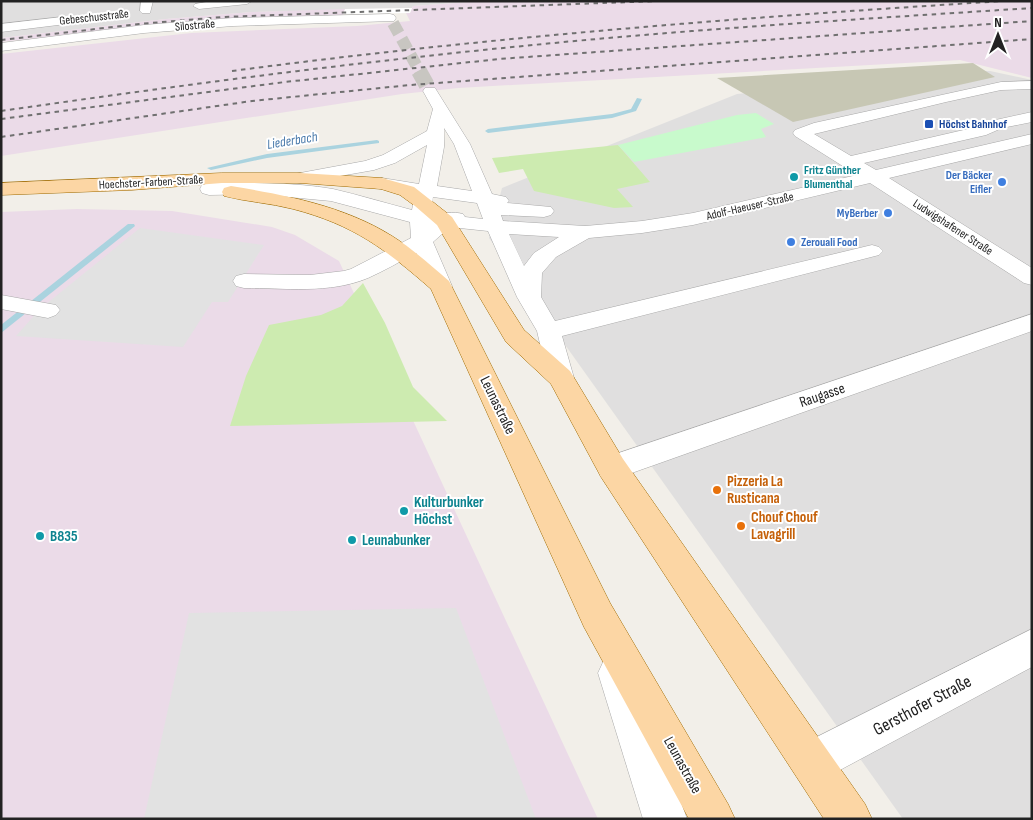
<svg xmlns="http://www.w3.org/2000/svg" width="1033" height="820" font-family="'Sofia Sans Condensed',sans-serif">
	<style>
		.residential { fill: #e0dfdf }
		.industrial { fill: #ebdbe8 }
		.construction { fill: #c7c7b4 }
		.grass { fill: #cdebb0 }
		.park { fill: #c8facc }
		.parking { fill: #e2e2e2 }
		.pier { fill: #fff }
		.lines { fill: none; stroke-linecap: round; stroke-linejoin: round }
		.stream { fill: #aad3df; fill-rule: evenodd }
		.minor-tunnel-far1 { stroke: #c8c6c1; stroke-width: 12; stroke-dasharray: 12 6; stroke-linecap: butt }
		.minor-tunnel { stroke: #c8c6c1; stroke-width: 16; stroke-dasharray: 16 8; stroke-linecap: butt }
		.minor-casing { stroke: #a9a9a9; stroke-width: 1 }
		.major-casing { stroke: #a06b00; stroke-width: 1 }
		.minor { fill: #fff; fill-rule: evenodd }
		.major { fill: #fcd6a4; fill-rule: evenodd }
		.rail { stroke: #707070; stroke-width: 2; stroke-dasharray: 4.5 4.5; stroke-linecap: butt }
		.transit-dot { fill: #1a4fb4; stroke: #fff; stroke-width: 2 }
		.culture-dot { fill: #0f9aa8; stroke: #fff; stroke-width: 2 }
		.shop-dot { fill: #3f7fe0; stroke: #fff; stroke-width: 2 }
		.food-dot { fill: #e8710a; stroke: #fff; stroke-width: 2 }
		.labels { text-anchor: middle; stroke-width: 4; stroke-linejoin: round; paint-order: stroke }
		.far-street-label { font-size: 12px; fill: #222; stroke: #fff }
		.far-transit-label { font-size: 12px; font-weight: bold; fill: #164399; stroke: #fff; text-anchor: start }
		.far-culture-label { font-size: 12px; font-weight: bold; fill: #0d838f; stroke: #fff; text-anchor: start }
		.far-shop-label { font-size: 12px; font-weight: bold; fill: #366cbe; stroke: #fff; text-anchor: end }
		.far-water-label { font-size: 14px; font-style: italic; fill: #4a7aab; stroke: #fff }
		.street-label { font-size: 15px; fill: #222; stroke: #fff }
		.food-label { font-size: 15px; font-weight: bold; fill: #c56008; stroke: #fff; text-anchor: start }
		.culture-label { font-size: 15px; font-weight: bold; fill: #0d838f; stroke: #fff; text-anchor: start }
		.near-street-label { font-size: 18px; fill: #222; stroke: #fff }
	</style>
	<rect width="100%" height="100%" fill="#f2efe9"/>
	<!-- residential -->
	<g class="residential">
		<path d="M1,1H484L413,6L412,8L252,12L166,19L1,38Z"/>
		<path d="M955,71H990L1032,80V819H903L489,238L502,188L737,94Z"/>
	</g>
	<!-- industrial -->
	<g class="industrial">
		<path d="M484,1H1032V78L960,60L458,88L402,94L1,156V54L191,33L357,26L410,21L406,13H410L413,6Z"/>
		<path d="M345,9L343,15L256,17L176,22L1,42V38L166,19L252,12Z"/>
		<path d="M77,209L172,211L272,227L295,235L339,261L598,819H1V212Z"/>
	</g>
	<!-- construction -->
	<path class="construction" d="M973,63L995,77L793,122L717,78Z"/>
	<!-- grass -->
	<g class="grass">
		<path d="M618,145L650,182L617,189L633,207L614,208L534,191L523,169L499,173L492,158Z"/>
		<path d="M363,283L385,323L413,387L447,421L230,426L246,376L269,325L321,315L342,306Z"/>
	</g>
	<!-- park -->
	<path class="park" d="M756,113L774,124L761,129L766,137L634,162L618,145L737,115Z"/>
	<!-- parking -->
	<g class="parking">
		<path d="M140,228L264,245L228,302H212L183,347L16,336L40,309Z"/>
		<path d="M456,608L536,819H144L189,613Z"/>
	</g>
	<!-- pier -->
	<path class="pier" d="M412,8L410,13L343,14L345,9Z"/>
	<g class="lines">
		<!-- stream -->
		<g class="stream">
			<path d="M637,98L642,99L636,111L612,118L488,133L485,131L488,129L612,114L631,109Z"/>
			<path d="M377,140L379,141V143L267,158L211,170L207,168L267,154Z"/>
			<path d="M128,224H134L135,226L1,333V325Z"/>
		</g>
		<!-- minor-tunnel-far1 -->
		<path class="minor-tunnel-far1" d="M393,23L420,72"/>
		<!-- minor-tunnel -->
		<path class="minor-tunnel" d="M419,71L430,91"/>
		<defs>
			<g id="minor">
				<path d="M141,1H153L150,13H142L140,11Z"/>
				<path d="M212,1H252L247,4L199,9L193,6L195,4Z"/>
				<path d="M390,14L394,15L396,18L394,21L233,26L144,33L1,51V43L144,25L233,18Z"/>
				<path d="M62,17L68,21L66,24L1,32V24Z"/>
				<path d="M1032,81V89L1001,90L946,102L814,134L851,156L981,126L991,121L1032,112V122L1002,128L986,135L864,163L876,170L1032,134V144L889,178L1032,268V285L1024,283L870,183L693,225L642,233L589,238L556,257L542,273L541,297L555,321L872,245L879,247L883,251L879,255L562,336L574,378L570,385L561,387L552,385L548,378L537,331L517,297L488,231L450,227L433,242L452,286L449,291L441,293L433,291L430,286L416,253C401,261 384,271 368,278C330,294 284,288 244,288L236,286L233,281L236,276L244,274L310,275L344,271L351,269L411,238L410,222L331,201L257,194L209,195L202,193L200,189L202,185L209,183C250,183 292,182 333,189C359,195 385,203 412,210L415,194L375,188L373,184L375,180L382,178L419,184L427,145L395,163L374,170L300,183L294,182L291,178L294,174L300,173L365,161L383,155L427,131L433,109L423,91L425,88H435L470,144L492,194L506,197L509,201L507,203L551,207L554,211L551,215L544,217L501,215L503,221L585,226L642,221L693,213L857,175L795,136L793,133L795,130L814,123L1001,82ZM444,128L454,144L472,191L437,186L444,147ZM433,197L477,203L483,219L465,217L463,214C453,211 442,214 431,213ZM509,234L559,237L534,253L524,266Z"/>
				<path d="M1,295L56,305L60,310L56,315L48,318L1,309Z"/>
				<path d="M1032,314V331L612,480L601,477L597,468L601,459Z"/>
				<path d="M1032,629V667L827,777L812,783L797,777L791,762L797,747Z"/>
				<path d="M617,654L630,660L687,819H643L598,673L604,660Z"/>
			</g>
			<g id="major">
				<path d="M222,173H300L382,178L414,187L452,217L524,330L570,371L623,459L865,804L872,819H824L601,477L551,384L506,342L437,225L415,206L400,195L381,189L300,183H222L132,190L1,195V183Z"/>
				<path d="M231,186C286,195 344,206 392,236C413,249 430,265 449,281L610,603L728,804L735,819H689L584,627L431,289C385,249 354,225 293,209C270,203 247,202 224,196L222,192L224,188Z"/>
			</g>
		</defs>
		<!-- minor casing -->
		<use href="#minor" class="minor-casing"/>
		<!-- major casing -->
		<use href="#major" class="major-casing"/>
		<!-- minor -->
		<use href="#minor" class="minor"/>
		<!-- major -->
		<use href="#major" class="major"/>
		<!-- rail -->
		<g class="rail">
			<path d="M1,40L139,24L222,17L658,1"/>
			<path d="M232,71C489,37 746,17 1004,1"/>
			<path d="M1,111C175,86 348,63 523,46C692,29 862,19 1032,8"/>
			<path d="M1,119L285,82L499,59L1032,21"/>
			<path d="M1,137L252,101L410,85L1032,39"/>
		</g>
	</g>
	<!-- markers -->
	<rect class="transit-dot" x="924" y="119" width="10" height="10" rx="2.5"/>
	<g class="culture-dot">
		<circle cx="794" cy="177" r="5"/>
		<circle cx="404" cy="511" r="5"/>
		<circle cx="40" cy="536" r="5"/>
		<circle cx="352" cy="540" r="5"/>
	</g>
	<g class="shop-dot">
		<circle cx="1002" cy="182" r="5"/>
		<circle cx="888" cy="213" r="5"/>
		<circle cx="791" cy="242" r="5"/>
	</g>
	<g class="food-dot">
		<circle cx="717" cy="490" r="5"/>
		<circle cx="741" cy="526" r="5"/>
	</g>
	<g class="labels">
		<!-- far-street labels -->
		<g class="far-street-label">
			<text transform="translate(94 17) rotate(-6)" y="4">Gebeschusstraße</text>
			<text transform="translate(195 25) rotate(-5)" y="4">Silostraße</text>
			<text transform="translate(151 182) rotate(-3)" y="4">Hoechster-Farben-Straße</text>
			<text transform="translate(750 206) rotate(-13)" y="4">Adolf-Haeuser-Straße</text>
			<text transform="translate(953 227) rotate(33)" y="4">Ludwigshafener Straße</text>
		</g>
		<!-- far-transit labels -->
		<g class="far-transit-label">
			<text x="939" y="128">Höchst Bahnhof</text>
		</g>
		<!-- far-culture labels -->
		<g class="far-culture-label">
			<text x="804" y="174">Fritz Günther<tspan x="804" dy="14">Blumenthal</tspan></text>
		</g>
		<!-- far-shop labels -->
		<g class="far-shop-label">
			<text x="992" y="179">Der Bäcker<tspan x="992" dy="14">Eifler</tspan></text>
			<text x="878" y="217">MyBerber</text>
			<text x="801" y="246" text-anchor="start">Zerouali Food</text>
		</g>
		<!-- far-water labels -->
		<g class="far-water-label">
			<text transform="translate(292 140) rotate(-9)" y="5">Liederbach</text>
		</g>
		<!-- street labels -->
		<g class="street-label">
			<text transform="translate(822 395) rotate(-19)" y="5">Raugasse</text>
			<text transform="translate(498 405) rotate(64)" y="5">Leunastraße</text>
			<text transform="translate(683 765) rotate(61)" y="5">Leunastraße</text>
		</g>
		<!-- food labels -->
		<g class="food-label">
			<text x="727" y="486">Pizzeria La<tspan x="727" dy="17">Rusticana</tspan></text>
			<text x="751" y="522">Chouf Chouf<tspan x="751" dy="17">Lavagrill</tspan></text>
		</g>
		<!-- culture labels -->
		<g class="culture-label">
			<text x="414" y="507">Kulturbunker<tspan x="414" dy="17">Höchst</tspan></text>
			<text x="50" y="541">B835</text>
			<text x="362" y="545">Leunabunker</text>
		</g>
		<!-- near-street labels -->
		<g class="near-street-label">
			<text transform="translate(922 705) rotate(-28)" y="6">Gersthofer Straße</text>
		</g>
	</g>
	<!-- border -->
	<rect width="1033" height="820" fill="none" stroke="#222222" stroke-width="5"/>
	<!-- north arrow -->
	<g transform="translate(998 35)" stroke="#ffffff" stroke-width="4" paint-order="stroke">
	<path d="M0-4L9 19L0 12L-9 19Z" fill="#222222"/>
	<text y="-8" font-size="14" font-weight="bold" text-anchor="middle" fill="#222222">N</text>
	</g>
</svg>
